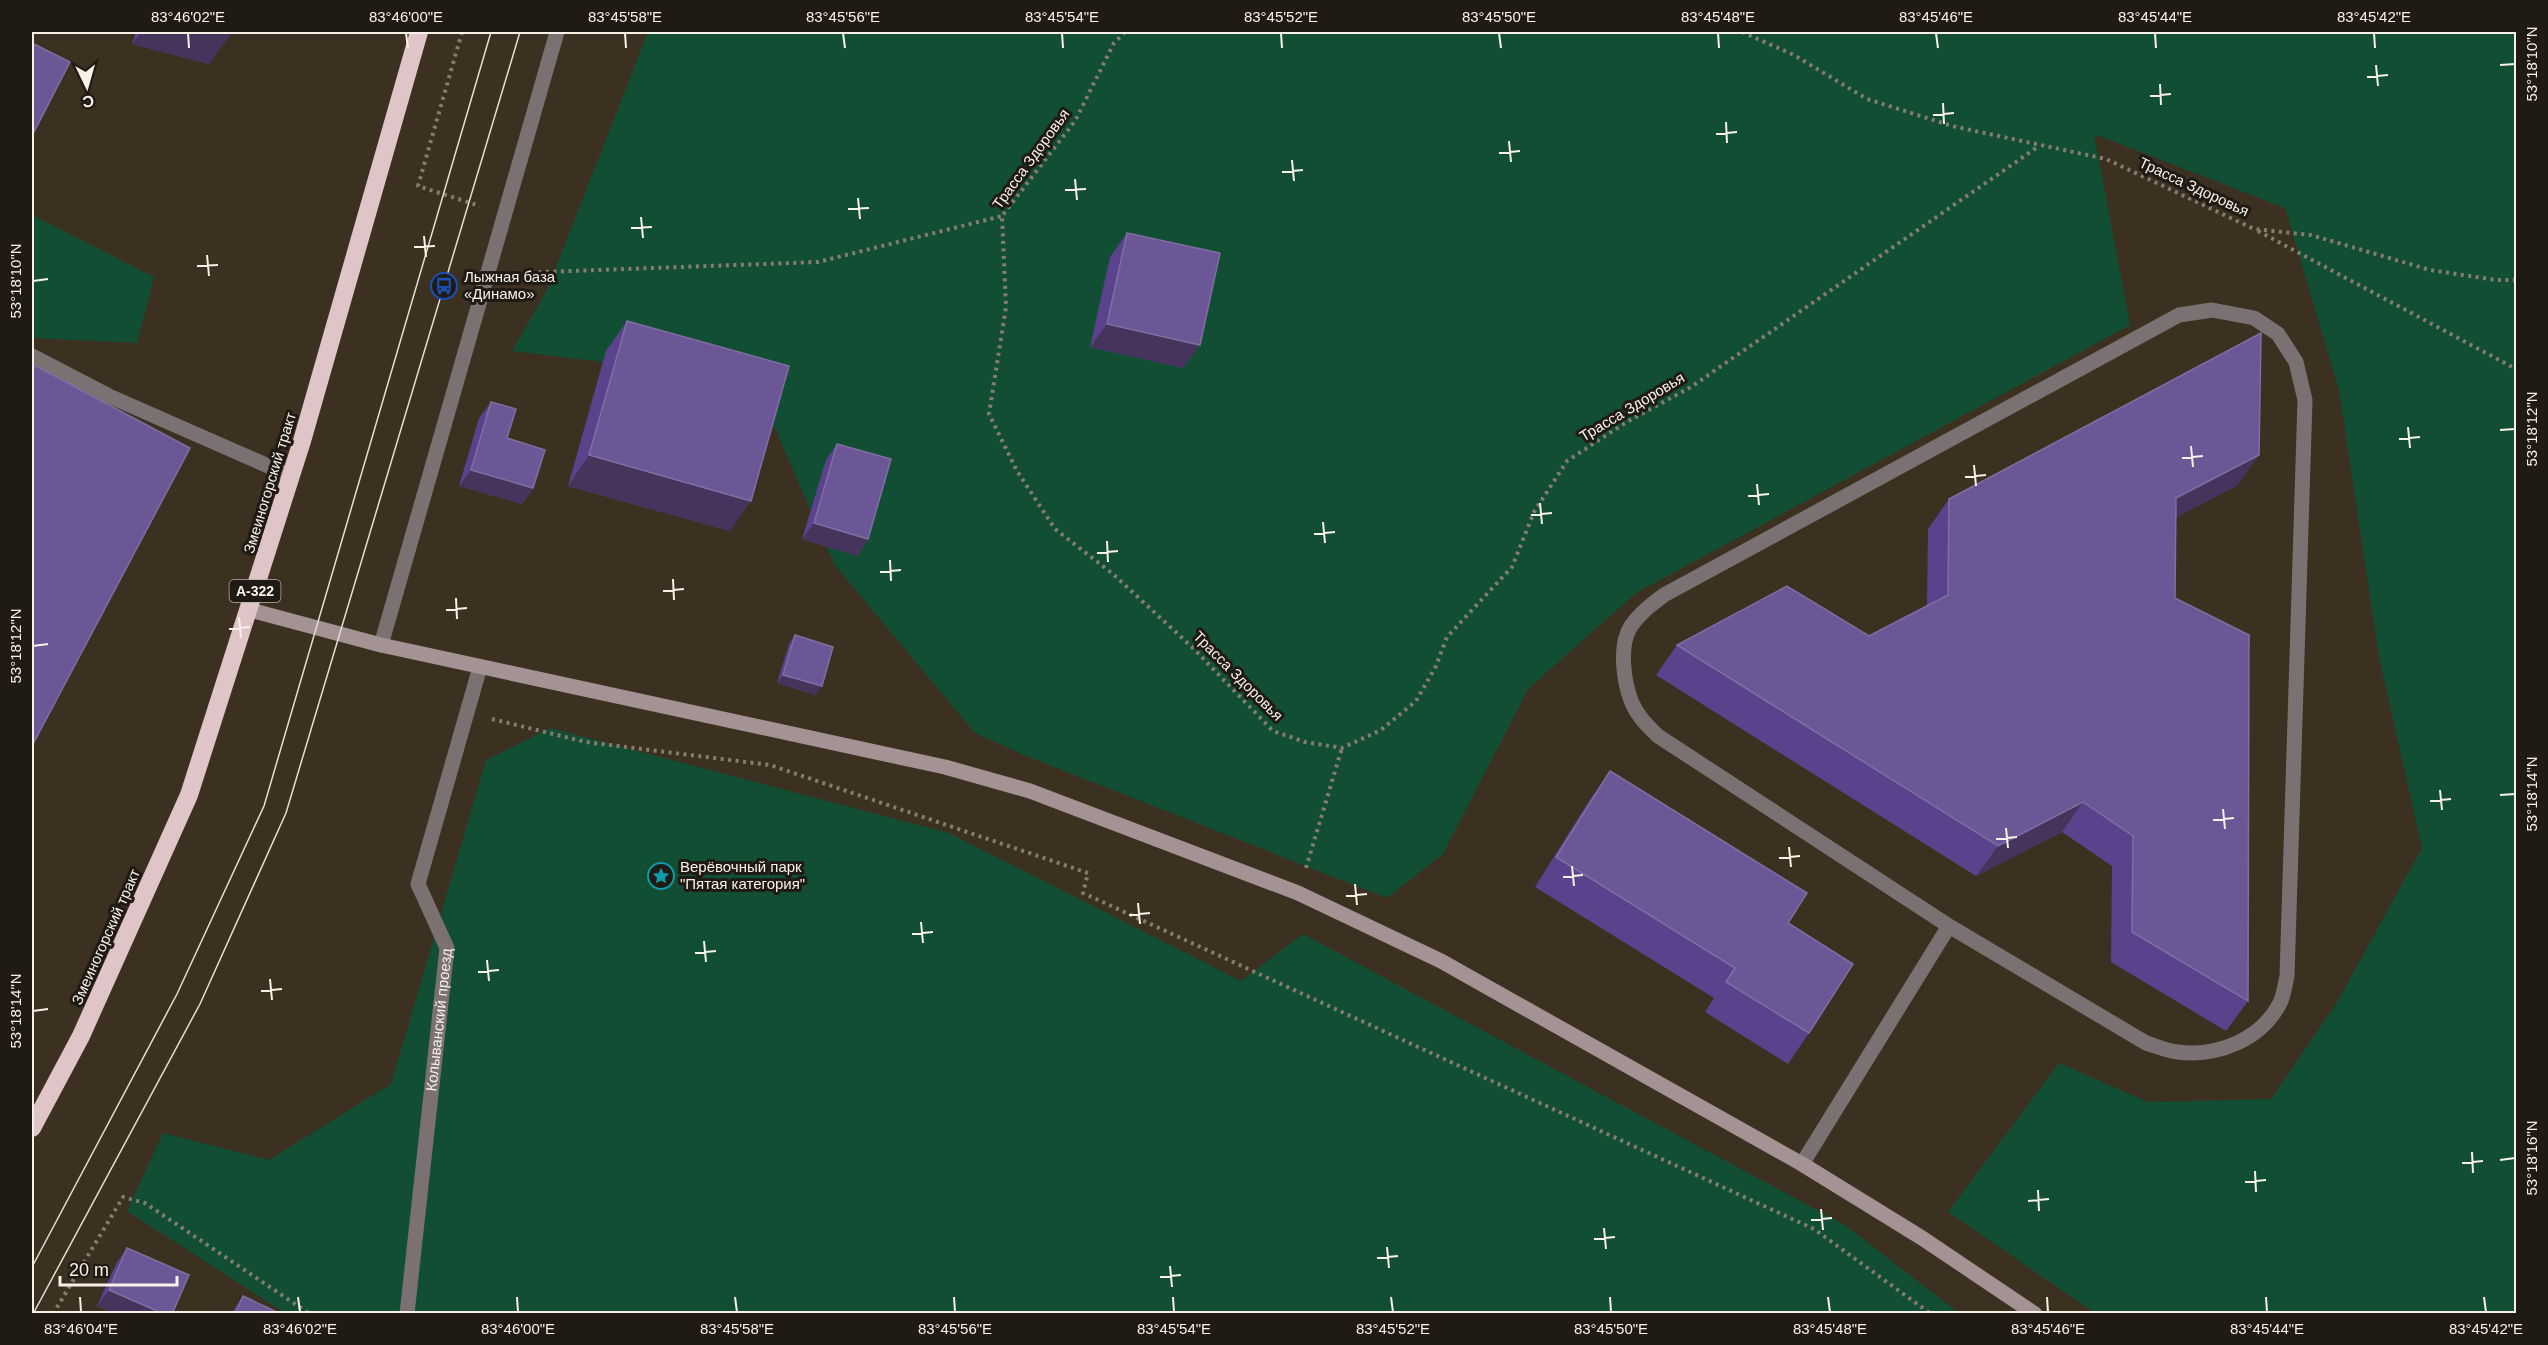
<svg xmlns="http://www.w3.org/2000/svg" width="2548" height="1345" font-family="Arial,sans-serif">
	<style>
		.green { fill: #124e34 }
		.lines { fill: none; stroke-linecap: round; stroke-linejoin: round }
		.path { stroke: #867d6f; stroke-width: 4; stroke-dasharray: 3 4.5; stroke-linecap: butt }
		.lane { stroke: #7c7172; stroke-width: 15 }
		.street { stroke: #7c7172; stroke-width: 15 }
		.secondary { stroke: #a49394; stroke-width: 15 }
		.highway { stroke: #e0c5c8; stroke-width: 18 }
		.tram { stroke: #e5ded3; stroke-width: 1.5 }
		.wall { fill: #5a438c }
		.shaded-wall { fill: #47345d }
		.building { fill: #6b5696; stroke: #816ea2; stroke-width: 1.5 }
		.ticks { fill: none; stroke: #f8f1e7; stroke-width: 2 }
		.labels { text-anchor: middle; stroke-width: 6; stroke-linejoin: round; paint-order: stroke }
		.shield { fill: #1f1a13; stroke: #b7b0a7; stroke-width: 1.5 }
		.shield-label { font-size: 14px; font-weight: bold; fill: #f8f1e7 }
		.street-label { font-size: 15px; fill: #f8f1e7; stroke: #1f1a13 }
		.poi-label { font-size: 15px; fill: #f8f1e7; stroke: #1f1a13; text-anchor: start }
		.neatline { fill: none; stroke: #f8f1e7; stroke-width: 2 }
		.ticks-label { font-size: 15px; text-anchor: middle; fill: #f8f1e7 }
	</style>
	<rect width="100%" height="100%" fill="#3c3121"/>
	<!-- green -->
	<g class="green">
		<path d="M648,32H2516V1313H2095L1948,1212L2059,1063L2148,1102L2271,1099L2336,1004L2422,848L2379,657L2339,390L2285,208L2094,134L2130,325L1636,593L1528,689L1443,854L1387,898L1024,755L975,733L834,564L754,380L512,351L547,290Z"/>
		<path d="M32,215L154,277L137,343L32,338Z"/>
		<path d="M550,728L949,833L1241,981L1303,934L1845,1225L1959,1313H285L127,1211L163,1133L269,1160L391,1084L486,760Z"/>
	</g>
	<g class="lines">
		<!-- path -->
		<g class="path">
			<path d="M462,32L418,186L480,206"/>
			<path d="M1125,32L1114,43L1075,121L1002,216L1006,307L989,414L1017,471L1055,529L1113,574L1194,649L1273,731L1305,742L1342,748L1381,730L1416,701L1436,666L1447,637L1512,567L1534,512L1567,461L1625,423L1691,387L2039,146"/>
			<path d="M1742,32L1794,55L1867,99L1952,126L2106,159L2254,229L2311,235L2430,270L2496,280H2516"/>
			<path d="M2258,231L2516,369"/>
			<path d="M516,273L818,262L1002,216"/>
			<path d="M492,719L586,742L770,765L1088,873L1083,893L1814,1229L1931,1314"/>
			<path d="M1306,868L1342,748"/>
			<path d="M53,1314L123,1197L145,1203L310,1314"/>
		</g>
		<!-- lane -->
		<g class="lane">
			<path d="M32,356L109,396L291,476"/>
			<path d="M381,645L557,32"/>
			<path d="M1802,1164L1949,926L1658,736C1648,726 1638,717 1632,703C1624,683 1618,646 1631,626C1640,613 1652,604 1664,595L2179,315L2212,310L2254,318L2278,334L2296,362L2305,400L2287,976C2285,984 2284,995 2280,1003C2261,1040 2217,1057 2178,1052C2167,1051 2156,1046 2146,1043L1949,926"/>
		</g>
		<!-- street -->
		<path class="street" id="s1" d="M407,1314L447,948L418,884L480,667"/>
		<!-- secondary -->
		<path class="secondary" d="M250,610L381,645L945,767L1030,791L1298,893L1441,961L1802,1164L1922,1238L2035,1314"/>
		<!-- highway -->
		<path class="highway" d="M32,1128L81,1036L189,795L302,441L419,32"/>
		<!-- tram -->
		<g class="tram">
			<path d="M32,1267L177,994L264,806L491,32"/>
			<path d="M33,1314L200,1004L286,813L520,32"/>
		</g>
	</g>
	<!-- wall -->
	<g class="wall">
		<path d="M136,32H231L209,64L132,44Z"/>
		<path d="M1127,233L1183,368L1090,347L1110,257Z"/>
		<path d="M627,321L730,531L568,486L606,351Z"/>
		<path d="M491,402L507,438L533,488L522,504L459,486L479,418Z"/>
		<path d="M837,444L868,539L857,556L802,539L826,460Z"/>
		<path d="M2238,485L2176,517L2175,598L2248,1001L2226,1031L2111,962L2112,866L2062,832L1976,876L1656,675L1677,645L1869,636L1927,606L1928,529L1949,499Z"/>
		<path d="M795,635L816,695L777,683L789,644Z"/>
		<path d="M1610,771L1788,923L1809,1033L1788,1064L1705,1012L1714,998L1535,887L1589,801Z"/>
		<path d="M127,1248L172,1314H115L97,1306L116,1264Z"/>
		<path d="M243,1296L281,1314H231Z"/>
	</g>
	<!-- shaded-wall -->
	<g class="shaded-wall">
		<path d="M141,32H223L231,34L209,64L132,44Z"/>
		<path d="M1107,324L1200,345L1183,368L1090,347Z"/>
		<path d="M589,455L751,501L730,531L568,486Z"/>
		<path d="M2259,455L2238,485L2155,528L2176,498Z"/>
		<path d="M471,470L533,488L522,504L459,486Z"/>
		<path d="M814,523L868,539L857,556L802,539Z"/>
		<path d="M783,675L822,686L816,695L777,683Z"/>
		<path d="M2083,802L2062,832L1976,876L1998,846Z"/>
		<path d="M109,1290L164,1314H115L97,1306Z"/>
	</g>
	<!-- building -->
	<g class="building">
		<path d="M32,43L70,62L34,132L32,131Z"/>
		<path d="M1127,233L1220,253L1200,345L1107,324Z"/>
		<path d="M627,321L789,366L751,501L589,455Z"/>
		<path d="M2261,333L2259,455L2176,498L2175,598L2249,635L2248,1001L2132,932L2133,836L2083,802L1998,846L1677,645L1787,586L1869,636L1948,595L1949,499Z"/>
		<path d="M32,364L190,448L32,746Z"/>
		<path d="M491,402L516,409L507,438L545,450L533,488L471,470Z"/>
		<path d="M837,444L891,459L868,539L814,523Z"/>
		<path d="M795,635L833,647L822,686L783,675Z"/>
		<path d="M1610,771L1807,893L1788,923L1853,964L1809,1033L1726,982L1735,968L1556,857Z"/>
		<path d="M127,1248L189,1275L172,1314H164L109,1290Z"/>
		<path d="M243,1296L281,1314H235Z"/>
	</g>
	<!-- ticks -->
	<path class="ticks" d="M188,33L189,48M406,33L408,48M625,33L626,48M843,33L845,48M1062,33L1063,48M1281,33L1282,48M1499,33L1501,48M1718,33L1719,48M1936,33L1938,48M2155,33L2156,48M2374,33L2375,48M2376,65L2378,86M2500,65L2515,64M2367,77L2388,75M2160,84L2161,105M2150,96L2171,94M1943,103L1944,124M1933,115L1954,113M1726,122L1727,143M1716,134L1737,132M1509,141L1511,162M1499,153L1520,151M1292,160L1294,181M1282,172L1303,170M1075,179L1077,200M1065,190L1086,189M858,198L860,219M848,209L869,208M641,217L643,238M631,228L652,227M424,236L426,257M414,247L435,246M207,255L209,276M197,266L218,265M33,281L48,279M2408,427L2410,448M2500,430L2515,429M2399,439L2420,437M2191,446L2193,467M2182,458L2203,456M1974,465L1976,486M1965,477L1986,475M1757,484L1759,505M1748,496L1769,494M1540,503L1542,524M1531,515L1552,513M1323,522L1325,543M1314,534L1335,532M1107,541L1108,562M1097,553L1118,551M890,560L891,581M880,572L901,570M673,579L674,600M663,591L684,589M456,598L457,619M446,610L467,608M239,617L241,638M229,629L250,627M33,646L48,644M2440,790L2442,810M2500,795L2515,794M2430,801L2451,799M2223,809L2225,829M2213,820L2234,818M2006,828L2008,848M1996,839L2017,837M1789,847L1791,867M1779,858L1800,856M1572,866L1574,886M1563,877L1583,875M1355,884L1357,905M1346,896L1367,894M1138,903L1140,924M1129,915L1150,913M921,922L923,943M912,934L933,932M704,941L706,962M695,953L716,951M487,960L489,981M478,972L499,970M270,979L272,1000M261,991L282,989M33,1011L48,1009M2472,1152L2473,1173M2500,1160L2515,1158M2462,1163L2483,1161M2255,1171L2256,1192M2245,1182L2266,1180M2038,1190L2039,1211M2028,1201L2049,1199M1821,1209L1823,1230M1811,1220L1832,1218M1604,1228L1606,1249M1594,1239L1615,1237M1387,1247L1389,1268M1377,1258L1398,1256M1170,1266L1172,1287M1160,1277L1181,1275M80,1297L81,1312M298,1297L300,1312M517,1297L518,1312M735,1297L737,1312M954,1297L955,1312M1173,1297L1174,1312M1391,1297L1393,1312M1610,1297L1611,1312M1828,1297L1830,1312M2047,1297L2048,1312M2266,1297L2267,1312M2484,1297L2486,1312"/>
	<!-- icons -->
	<defs>
		<symbol id="bus-ring" viewBox="-11 -11 22 22"><circle r="9.5" fill="#1f1a13" stroke="#1a4fb4" stroke-width="1.5"/><path d="M-5-6H5V4H4V6H2V4H-2V6H-4V4H-5ZM-3.5-4V0h7V-4ZM-3.5 1.2v1.5H-2V1.2ZM2 1.2v1.5H3.5V1.2Z" fill="#1a4fb4"/></symbol>
		<symbol id="sight-ring" viewBox="-11 -11 22 22"><circle r="9.5" fill="#1f1a13" stroke="#0f9aa8" stroke-width="1.5"/><path d="M0-6L1.8-2.2L6-1.7L2.9 1.2L3.7 5.4L0 3.3L-3.7 5.4L-2.9 1.2L-6-1.7L-1.8-2.2Z" fill="#0f9aa8"/></symbol>
	</defs>
	<g fill-rule="evenodd">
		<use href="#bus-ring" x="429" y="271" width="30" height="30"/>
		<use href="#sight-ring" x="646" y="861" width="30" height="30"/>
	</g>
	<g class="labels">
		<!-- shield labels -->
		<rect class="shield" x="229.5" y="580" width="51" height="22" rx="4.5"/>
		<g class="shield-label">
			<text x="255" y="596">А-322</text>
		</g>
		<!-- street labels -->
		<g class="street-label">
			<text transform="translate(1031 159) rotate(-54)" y="5">Трасса Здоровья</text>
			<text transform="translate(2194 187) rotate(25)" y="5">Трасса Здоровья</text>
			<text transform="translate(1632 407) rotate(-31)" y="5">Трасса Здоровья</text>
			<text transform="translate(270 483) rotate(-73)" y="5">Змеиногорский тракт</text>
			<text transform="translate(1238 676) rotate(45)" y="5">Трасса Здоровья</text>
			<text transform="translate(106 937) rotate(-66)" y="5">Змеиногорский тракт</text>
			<text dy="5" stroke="none"><textPath href="#s1" startOffset="296">Колыванский проезд</textPath></text>
		</g>
		<!-- poi labels -->
		<g class="poi-label">
			<text x="464" y="282">Лыжная база<tspan x="464" dy="17">«Динамо»</tspan></text>
			<text x="680" y="872">Верёвочный парк<tspan x="680" dy="17">"Пятая категория"</tspan></text>
		</g>
	</g>
	<!-- border -->
	<rect width="2548" height="1345" fill="none" stroke="#1f1a13" stroke-width="66"/>
	<!-- north arrow -->
	<g transform="translate(87 87) rotate(175)" stroke="#1f1a13" stroke-width="4.5" paint-order="stroke">
	<path d="M0-4.5L10 22L0 15L-10 22Z" fill="#f8f1e7"/>
	<text y="-9" font-size="16" font-weight="bold" text-anchor="middle" fill="#f8f1e7">С</text>
	</g>
	<!-- scale -->
	<path d="M60 1276v9h117v-9" fill="none" stroke="#f8f1e7" stroke-width="3"/>
	<text x="69" y="1276" font-size="18" fill="#f8f1e7" stroke="#1f1a13" stroke-width="4.5" paint-order="stroke">20 m</text>
	<rect x="33" y="33" width="2482" height="1279" class="neatline"/>
	<g class="ticks-label">
		<text x="188" y="22">83°46'02"E</text>
		<text x="406" y="22">83°46'00"E</text>
		<text x="625" y="22">83°45'58"E</text>
		<text x="843" y="22">83°45'56"E</text>
		<text x="1062" y="22">83°45'54"E</text>
		<text x="1281" y="22">83°45'52"E</text>
		<text x="1499" y="22">83°45'50"E</text>
		<text x="1718" y="22">83°45'48"E</text>
		<text x="1936" y="22">83°45'46"E</text>
		<text x="2155" y="22">83°45'44"E</text>
		<text x="2374" y="22">83°45'42"E</text>
		<text transform="translate(2532 64) rotate(-90)" y="5">53°18'10"N</text>
		<text transform="translate(16 281) rotate(-90)" y="5">53°18'10"N</text>
		<text transform="translate(2532 429) rotate(-90)" y="5">53°18'12"N</text>
		<text transform="translate(16 646) rotate(-90)" y="5">53°18'12"N</text>
		<text transform="translate(2532 794) rotate(-90)" y="5">53°18'14"N</text>
		<text transform="translate(16 1011) rotate(-90)" y="5">53°18'14"N</text>
		<text transform="translate(2532 1158) rotate(-90)" y="5">53°18'16"N</text>
		<text x="81" y="1334">83°46'04"E</text>
		<text x="300" y="1334">83°46'02"E</text>
		<text x="518" y="1334">83°46'00"E</text>
		<text x="737" y="1334">83°45'58"E</text>
		<text x="955" y="1334">83°45'56"E</text>
		<text x="1174" y="1334">83°45'54"E</text>
		<text x="1393" y="1334">83°45'52"E</text>
		<text x="1611" y="1334">83°45'50"E</text>
		<text x="1830" y="1334">83°45'48"E</text>
		<text x="2048" y="1334">83°45'46"E</text>
		<text x="2267" y="1334">83°45'44"E</text>
		<text x="2486" y="1334">83°45'42"E</text>
	</g>
</svg>
